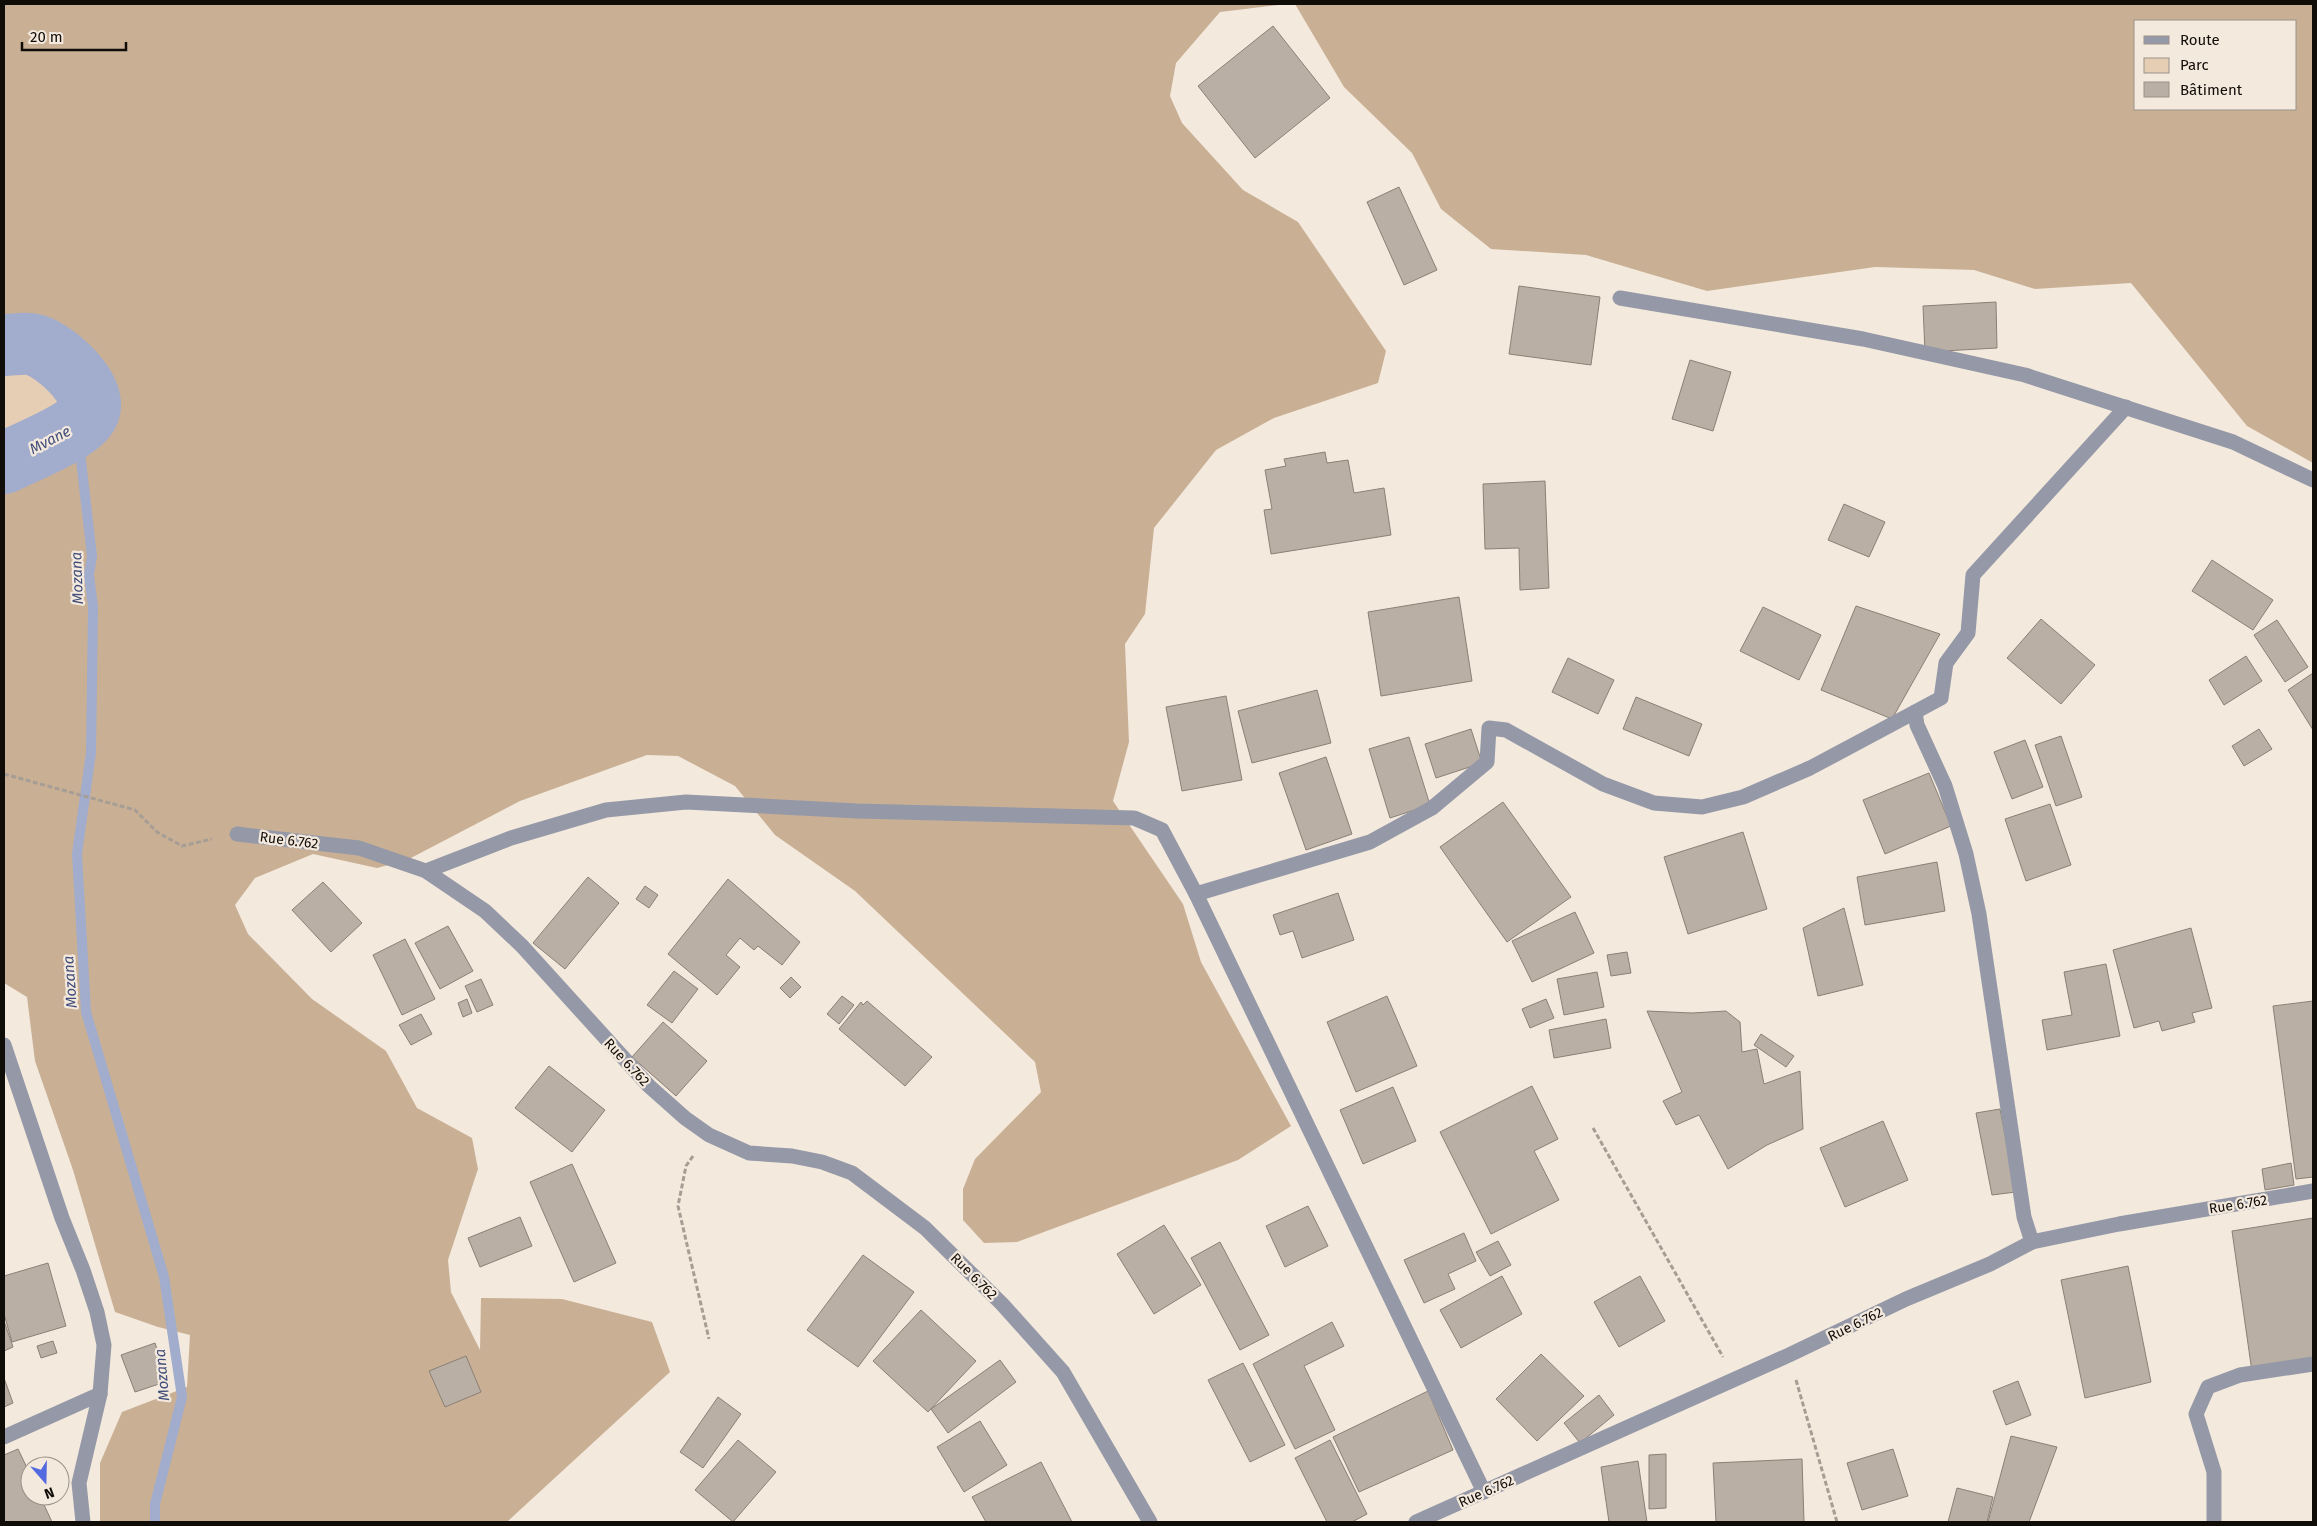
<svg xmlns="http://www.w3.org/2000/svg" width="2317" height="1526" font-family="'Fira Sans',sans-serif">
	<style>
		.green { fill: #e6ceb4 }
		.forest { fill: #c9b095; fill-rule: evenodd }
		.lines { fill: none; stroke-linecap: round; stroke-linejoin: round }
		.stream { stroke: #a2accc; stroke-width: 10 }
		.river { stroke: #a2accc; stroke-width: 62 }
		.building { fill: #baafa4; stroke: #8b8076 }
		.path { stroke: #a69d94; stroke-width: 3; stroke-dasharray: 5 2.5; stroke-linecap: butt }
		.street { stroke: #9599a7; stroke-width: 15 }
		.labels { text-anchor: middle; stroke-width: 4.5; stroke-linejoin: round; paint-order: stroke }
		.street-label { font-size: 14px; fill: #100c08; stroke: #f4e9dd }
		.water-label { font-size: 15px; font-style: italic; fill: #414e7b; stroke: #f4e9dd }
	</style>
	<rect width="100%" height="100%" fill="#f4e9dd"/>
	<!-- green -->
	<path class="green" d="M4,326L55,331L77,346L105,393L102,434L78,456L24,476L4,487Z"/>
	<!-- forest -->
	<g class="forest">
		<path d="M4,4H1286L1220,12L1176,63L1170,96L1182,123L1243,190L1298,222L1386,351L1378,383L1274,418L1216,450L1154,528L1145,614L1125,644L1129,742L1113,801L1183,904L1201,962L1291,1126L1238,1160L1017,1242L984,1243L963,1220V1189L975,1159L1041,1092L1035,1062L855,891L775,835L735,786L678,756L647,755L520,801L407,860L377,868L313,854L255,878L235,905L248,934L312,999L386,1051L417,1108L472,1138L478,1169L448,1260L451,1292L480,1350L481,1298L562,1299L652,1322L670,1372L507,1522H100V1463L122,1412L187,1387L190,1335L158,1327L115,1312L73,1170L35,1061L27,997L4,983V487L24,476L78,456L102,434L105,393L77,346L55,331L4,326Z"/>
		<path d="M1295,4H2313V463L2247,426L2131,283L2035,289L1974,270L1875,267L1707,291L1586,255L1491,249L1441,209L1412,153L1344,87ZM2136,21H2296V109H2136Z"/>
	</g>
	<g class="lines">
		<!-- stream -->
		<path class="stream" d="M77,426L92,556L89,575L93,607L91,753L77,854L86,1012L164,1277L182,1397L155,1504V1522"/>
		<!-- river -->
		<path class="river" d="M4,345C13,345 26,342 35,345C55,351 102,391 87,415C76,433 24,453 4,463"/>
	</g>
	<!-- building -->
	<g class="building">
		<path d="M1273,26L1330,98L1255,158L1198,86Z"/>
		<path d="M1399,187L1437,270L1404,285L1367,202Z"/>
		<path d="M1519,286L1600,297L1591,365L1509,354Z"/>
		<path d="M1996,302L1997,348L1925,352L1923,306Z"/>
		<path d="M1690,360L1731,372L1713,431L1672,419Z"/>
		<path d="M1325,452L1327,463L1348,460L1354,493L1384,488L1391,535L1271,554L1264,510L1272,509L1265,470L1286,466L1284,459Z"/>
		<path d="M1545,481L1549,588L1520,590L1519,548L1485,549L1483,484Z"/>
		<path d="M1844,504L1885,522L1869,557L1828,540Z"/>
		<path d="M2212,560L2273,600L2253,630L2192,591Z"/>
		<path d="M1459,597L1472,681L1381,696L1368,612Z"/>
		<path d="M1856,606L1940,634L1892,719L1821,690Z"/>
		<path d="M1763,607L1821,635L1799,680L1740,651Z"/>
		<path d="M2041,619L2095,665L2061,704L2007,658Z"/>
		<path d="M2277,620L2308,667L2285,682L2254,635Z"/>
		<path d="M2246,656L2262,681L2224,705L2209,680Z"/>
		<path d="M1568,658L1614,680L1598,714L1552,692Z"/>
		<path d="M2313,673V730L2288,690Z"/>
		<path d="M1317,690L1331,743L1252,763L1238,711Z"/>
		<path d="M1226,696L1242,780L1182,791L1166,707Z"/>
		<path d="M1636,697L1702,724L1689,756L1623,729Z"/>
		<path d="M1471,729L1482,763L1436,778L1425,744Z"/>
		<path d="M2259,729L2272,749L2244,766L2232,746Z"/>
		<path d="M2061,736L2082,797L2056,806L2035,745Z"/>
		<path d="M1409,737L1430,805L1390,818L1369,749Z"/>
		<path d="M2025,740L2043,787L2012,799L1994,752Z"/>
		<path d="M1326,757L1352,834L1306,850L1279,773Z"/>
		<path d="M1929,773L1951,826L1885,854L1863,800Z"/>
		<path d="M1503,802L1571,897L1507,942L1440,847Z"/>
		<path d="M2050,804L2071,865L2026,881L2005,819Z"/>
		<path d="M1743,832L1767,909L1688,934L1664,857Z"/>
		<path d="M1937,862L1945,911L1865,925L1857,877Z"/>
		<path d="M588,877L619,903L565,969L533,943Z"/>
		<path d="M728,879L800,942L782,965L758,946L754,950L740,938L726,955L740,967L717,995L668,954Z"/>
		<path d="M323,882L362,923L331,952L292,910Z"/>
		<path d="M645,886L658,895L649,908L636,899Z"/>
		<path d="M1338,893L1354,940L1302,958L1293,931L1280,935L1273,915Z"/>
		<path d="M1844,908L1863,985L1818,996L1803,928Z"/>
		<path d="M1575,912L1594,953L1532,982L1512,941Z"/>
		<path d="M448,926L473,971L440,989L415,943Z"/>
		<path d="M2191,928L2212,1008L2192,1013L2195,1022L2162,1031L2159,1021L2134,1028L2113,950Z"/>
		<path d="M405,939L435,999L402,1015L373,955Z"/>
		<path d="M1627,952L1631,973L1611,976L1607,955Z"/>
		<path d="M2106,964L2120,1036L2047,1050L2042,1020L2072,1015L2064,972Z"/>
		<path d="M674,971L698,989L672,1023L647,1005Z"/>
		<path d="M1597,972L1604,1007L1564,1015L1557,979Z"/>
		<path d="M791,977L801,987L790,998L780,988Z"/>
		<path d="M481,979L493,1005L477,1012L465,986Z"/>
		<path d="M842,996L854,1005L839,1024L827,1014Z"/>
		<path d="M1387,996L1417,1066L1356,1092L1327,1022Z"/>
		<path d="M467,999L472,1013L463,1017L458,1003Z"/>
		<path d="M1546,999L1554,1018L1530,1028L1522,1009Z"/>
		<path d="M867,1001L932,1057L905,1086L839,1029L861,1002L863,1005Z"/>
		<path d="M2313,1001V1177L2296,1179L2273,1006Z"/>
		<path d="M1647,1011L1692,1013L1726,1011L1740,1022L1742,1052L1757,1049L1764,1084L1800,1071L1803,1129L1767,1145L1728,1169L1699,1115L1676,1125L1663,1101L1682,1092Z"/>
		<path d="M421,1014L432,1034L411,1045L399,1025Z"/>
		<path d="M1606,1019L1611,1048L1554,1058L1549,1030Z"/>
		<path d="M663,1022L707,1061L676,1096L632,1057Z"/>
		<path d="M1761,1034L1794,1056L1786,1067L1754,1045Z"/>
		<path d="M549,1066L605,1110L572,1152L515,1108Z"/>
		<path d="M1532,1086L1558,1139L1534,1151L1559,1200L1491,1234L1440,1132Z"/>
		<path d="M1393,1087L1416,1141L1363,1164L1340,1110Z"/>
		<path d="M2000,1109L2016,1192L1992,1195L1976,1113Z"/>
		<path d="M1883,1121L1908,1180L1845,1207L1820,1148Z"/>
		<path d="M2291,1163L2294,1185L2265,1190L2262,1169Z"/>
		<path d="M572,1164L616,1263L574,1282L530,1182Z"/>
		<path d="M1308,1206L1328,1246L1285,1267L1266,1226Z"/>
		<path d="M520,1217L532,1246L480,1267L468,1238Z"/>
		<path d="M2313,1218V1362L2252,1372L2232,1231Z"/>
		<path d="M1164,1225L1201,1285L1154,1314L1117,1254Z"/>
		<path d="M1464,1233L1476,1261L1448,1274L1455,1289L1424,1303L1404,1260Z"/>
		<path d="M1498,1241L1511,1265L1490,1276L1476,1252Z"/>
		<path d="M1220,1242L1269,1335L1240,1350L1191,1258Z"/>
		<path d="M863,1255L914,1292L858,1367L807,1330Z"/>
		<path d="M48,1263L66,1326L12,1342L4,1314V1276Z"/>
		<path d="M2128,1266L2151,1382L2085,1398L2061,1280Z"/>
		<path d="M1502,1276L1522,1314L1461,1348L1440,1310Z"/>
		<path d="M1640,1276L1665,1321L1619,1347L1594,1302Z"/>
		<path d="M921,1310L976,1361L928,1412L873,1361Z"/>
		<path d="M4,1321L13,1347L4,1351Z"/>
		<path d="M1332,1322L1344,1346L1304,1366L1335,1430L1295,1449L1253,1364Z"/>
		<path d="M53,1341L57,1353L41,1358L37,1346Z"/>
		<path d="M155,1343L168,1381L135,1392L121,1355Z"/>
		<path d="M1541,1354L1584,1396L1537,1441L1496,1399Z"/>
		<path d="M466,1356L481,1392L445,1407L429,1371Z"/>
		<path d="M1000,1360L1016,1382L948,1433L931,1409Z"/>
		<path d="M1243,1363L1285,1445L1250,1462L1208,1380Z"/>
		<path d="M4,1378L13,1403L4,1407Z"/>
		<path d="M2018,1381L2031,1415L2006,1425L1993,1391Z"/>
		<path d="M1428,1391L1453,1450L1359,1492L1333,1437Z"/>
		<path d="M1599,1395L1614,1415L1580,1443L1564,1423Z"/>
		<path d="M718,1397L741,1414L703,1468L680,1452Z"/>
		<path d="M980,1421L1007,1465L964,1492L937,1447Z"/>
		<path d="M2011,1436L2057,1447L2029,1522H1988Z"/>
		<path d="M738,1440L776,1472L733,1522L695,1490Z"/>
		<path d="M1330,1440L1367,1514L1352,1522H1327L1295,1458Z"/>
		<path d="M18,1449L30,1474V1496H40L52,1522H4V1455Z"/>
		<path d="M1893,1449L1908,1496L1862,1510L1847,1463Z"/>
		<path d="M1666,1454V1508L1649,1509V1455Z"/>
		<path d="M1802,1459L1804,1522H1716L1713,1463Z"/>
		<path d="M1638,1461L1647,1522H1609L1601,1467Z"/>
		<path d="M1041,1462L1072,1522H986L972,1497Z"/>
		<path d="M1957,1488L1993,1497L1987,1522H1948Z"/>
	</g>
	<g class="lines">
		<!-- path -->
		<g class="path">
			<path d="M4,774L135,810L157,832L182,846L212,839"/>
			<path d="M1593,1128L1723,1357"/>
			<path d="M693,1156L686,1166L678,1206L709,1339"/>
			<path d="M1796,1380L1837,1522"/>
		</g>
		<!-- street -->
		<g class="street">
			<path d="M1620,298L1863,339L2025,375L2233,442L2313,480"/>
			<path d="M237,834L359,848L426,871L485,911L522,946L649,1086L685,1118L709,1135L749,1153L792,1156L822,1162L852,1173L925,1228L1002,1304L1063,1372L1150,1522"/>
			<path d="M426,871L511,838L606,810L686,802L857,811L1134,818L1162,830L1196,894L1484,1492"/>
			<path d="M1196,894L1370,842L1432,808L1487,762L1489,728L1506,730L1603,784L1654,803L1702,807L1743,797L1810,768L1915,712"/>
			<path d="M4,1045L62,1218L83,1270L97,1312L104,1345L100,1394L79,1483L83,1522"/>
			<path d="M2032,1242L2024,1217L1979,914L1966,854L1945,786L1917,725L1915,712L1941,698L1946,663L1968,633L1973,575L2126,407"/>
			<path d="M4,1437L100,1394"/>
			<path d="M1416,1522L1789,1355L1906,1299L1990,1264L2032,1242L2119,1224L2313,1191"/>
			<path d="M2214,1522V1472L2196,1414L2208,1387L2240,1375L2313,1364"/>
		</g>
	</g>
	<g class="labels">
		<!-- street labels -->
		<g class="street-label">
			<text transform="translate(289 840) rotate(7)" y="5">Rue 6.762</text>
			<text transform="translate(627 1062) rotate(47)" y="5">Rue 6.762</text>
			<text transform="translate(2238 1204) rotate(-9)" y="5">Rue 6.762</text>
			<text transform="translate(974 1276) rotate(45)" y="5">Rue 6.762</text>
			<text transform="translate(1855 1324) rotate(-26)" y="5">Rue 6.762</text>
			<text transform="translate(1486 1491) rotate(-24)" y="5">Rue 6.762</text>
		</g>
		<!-- water labels -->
		<g class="water-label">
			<text transform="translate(50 440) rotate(-27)" y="5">Mvane</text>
			<text transform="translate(77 578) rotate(-92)" y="5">Mozana</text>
			<text transform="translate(70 982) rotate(-94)" y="5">Mozana</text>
			<text transform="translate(162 1375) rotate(-95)" y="5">Mozana</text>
		</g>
	</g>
	<!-- border -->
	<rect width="2317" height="1526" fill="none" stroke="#100c08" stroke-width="10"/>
	<!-- legend -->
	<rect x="2134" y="20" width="162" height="90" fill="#f4e9dd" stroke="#999188"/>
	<rect x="2144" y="36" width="25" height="8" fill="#9599a7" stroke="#999188"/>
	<text x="2180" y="45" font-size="15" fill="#100c08">Route</text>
	<rect x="2144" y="58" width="25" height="15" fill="#e6ceb4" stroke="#999188"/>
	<text x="2180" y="70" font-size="15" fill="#100c08">Parc</text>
	<rect x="2144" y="82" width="25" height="15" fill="#baafa4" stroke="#999188"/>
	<text x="2180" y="95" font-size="15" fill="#100c08">Bâtiment</text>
	<!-- north arrow -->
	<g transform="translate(45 1481) rotate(160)"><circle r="24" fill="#f4e9dd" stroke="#999188"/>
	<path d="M0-4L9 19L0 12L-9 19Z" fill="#546ae0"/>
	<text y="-8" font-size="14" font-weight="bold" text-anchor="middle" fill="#100c08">N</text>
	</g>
	<!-- scale -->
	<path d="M22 42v8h104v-8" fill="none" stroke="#100c08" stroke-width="2.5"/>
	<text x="30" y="42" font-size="15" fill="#100c08" stroke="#f4e9dd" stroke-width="4" paint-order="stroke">20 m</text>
</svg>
